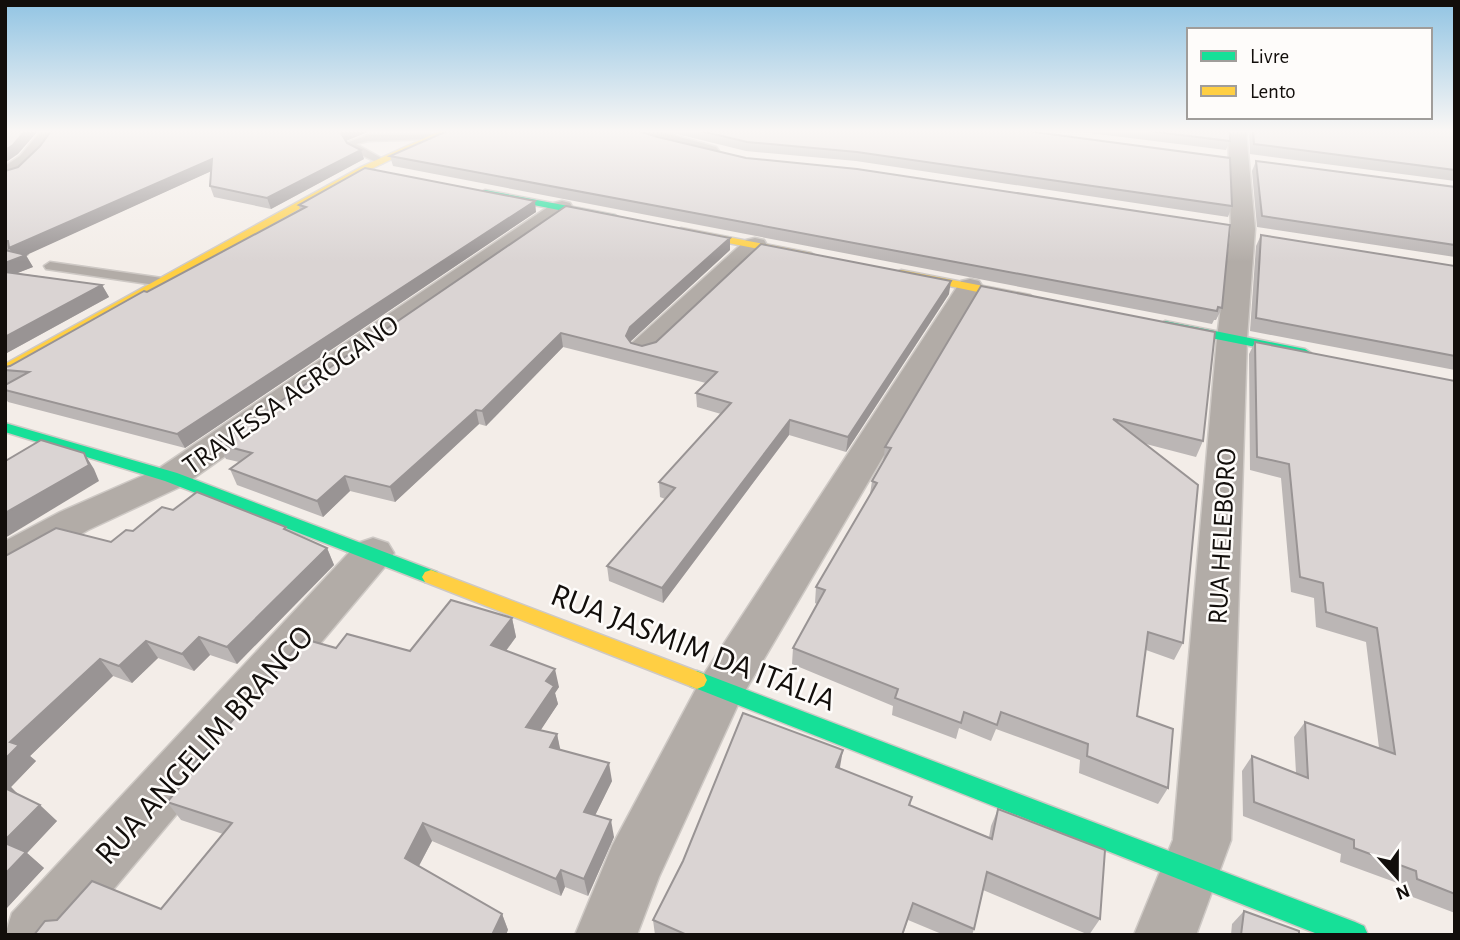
<svg xmlns="http://www.w3.org/2000/svg" width="1460" height="940" font-family="'Alegreya Sans',sans-serif">
	<style>
		.lines { fill: none; stroke-linecap: round; stroke-linejoin: round }
		.lane-casing { stroke: #cec9c5; stroke-width: 3 }
		.street-casing { stroke: #cec9c5; stroke-width: 3 }
		.fast-casing { stroke: #cec9c5; stroke-width: 3 }
		.slow-casing { stroke: #cec9c5; stroke-width: 3 }
		.lane { fill: #b2aca7; fill-rule: evenodd }
		.street { fill: #b2aca7; fill-rule: evenodd }
		.fast { fill: #16e098; fill-rule: evenodd }
		.slow { fill: #ffcf43; fill-rule: evenodd }
		.wall { fill: #bbb6b5 }
		.shaded-wall { fill: #999494 }
		.building { fill: #dad4d3; stroke: #999494; stroke-width: 2 }
		.labels { text-anchor: middle; stroke-width: 5; stroke-linejoin: round; paint-order: stroke }
		.street-label { font-size: 28px; fill: #120e0b; stroke: #fefcfa }
		.near-street-label { font-size: 33px; fill: #120e0b; stroke: #fefcfa }
	</style>
	<rect width="100%" height="100%" fill="#f3ede8"/>
	<g class="lines">
		<defs>
			<g id="lane">
				<path d="M431,134L434,139L368,141L356,144L383,159V163L380,164L351,150L346,143L368,135Z"/>
				<path d="M50,262L162,278L168,282L162,286L46,269L44,266Z"/>
			</g>
			<g id="street">
				<path d="M41,131H59C46,150 29,176 5,182V166L20,156Z"/>
				<path d="M630,131H658L716,147L719,151L709,157L633,135Z"/>
				<path d="M1228,131H1246L1255,229L1247,338L1231,840L1196,935H1134L1173,840L1217,338L1231,229Z"/>
				<path d="M562,201L570,203L573,208L570,213L184,485L88,530L20,570L5,574V541L60,512L158,469L554,203Z"/>
				<path d="M755,238L764,240L767,245L764,250L655,354L644,357L633,354L629,348L633,342L746,240Z"/>
				<path d="M970,279L979,281L983,287L741,698L659,877L637,935H575L612,846L704,674L957,287L961,281Z"/>
				<path d="M373,538L388,543L394,553L388,563L75,935H5L12,913L358,543Z"/>
			</g>
			<g id="fast">
				<path d="M485,190L615,215L620,218L615,221L482,195L480,193Z"/>
				<path d="M1165,321L1305,349L1311,353L1305,357L1161,328L1159,325Z"/>
				<path d="M5,423L177,473L437,572L440,577L437,582H425L165,481L5,432Z"/>
				<path d="M697,671L1355,922L1364,926L1368,935H1320L690,686L687,680L690,674Z"/>
			</g>
			<g id="slow">
				<path d="M440,131H450L367,171L5,374V364L361,167Z"/>
				<path d="M681,228L811,253L816,256L811,259L677,233L676,231Z"/>
				<path d="M901,270L1030,295L1036,299L1030,303L897,275L895,273Z"/>
				<path d="M431,570L704,674L707,680L704,686L697,689L690,686L425,582L422,577L425,572Z"/>
			</g>
		</defs>
		<!-- lane casing -->
		<use href="#lane" class="lane-casing"/>
		<!-- street casing -->
		<use href="#street" class="street-casing"/>
		<!-- fast casing -->
		<use href="#fast" class="fast-casing"/>
		<!-- slow casing -->
		<use href="#slow" class="slow-casing"/>
		<!-- lane -->
		<use href="#lane" class="lane"/>
		<!-- street -->
		<use href="#street" class="street"/>
		<!-- fast -->
		<use href="#fast" class="fast"/>
		<!-- slow -->
		<use href="#slow" class="slow"/>
	</g>
	<!-- wall -->
	<g class="wall">
		<path d="M51,131H426L368,132L346,141L364,159L271,209L214,197L210,186L211,171L25,255L33,267L17,273L102,285L109,297L5,354V171L18,167L40,146Z"/>
		<path d="M665,131H1027L1232,206L1228,217L856,161L746,151Z"/>
		<path d="M1074,131H1230V141L1226,150Z"/>
		<path d="M1249,131H1455V181L1250,154Z"/>
		<path d="M658,137L1222,308L1216,320H1214L1212,324L393,166L390,156Z"/>
		<path d="M1256,161L1455,187V257L1257,227L1252,171Z"/>
		<path d="M299,205L536,212L185,448L8,402L5,398V385L9,383H5V367L10,366L300,210Z"/>
		<path d="M1261,235L1455,266V370L1250,331L1256,246Z"/>
		<path d="M730,250L631,341V343L642,346L949,294L846,452L789,435L663,603L609,581L607,566L665,499L660,497L659,482L721,414L697,407L696,393L706,383L563,347L486,426L479,424L395,502L350,491L323,517L237,485L230,469L239,462L226,459L218,444Z"/>
		<path d="M981,286L1203,441L1196,457L1146,444L1183,643L1174,660L1146,650L1137,716L1168,788L1158,804L1079,773L1080,760L1040,745L996,729L991,741L959,728L956,739L892,715L893,706L792,664L793,648L817,604L815,603L816,587L870,494L872,481L883,462L885,447Z"/>
		<path d="M1255,342L1455,381V913L1402,893L1400,884L1340,862L1341,854L1243,816L1242,771L1252,756L1296,773L1294,737L1305,722L1379,748L1366,642L1316,627L1314,598L1291,592L1281,478L1250,470L1249,354Z"/>
		<path d="M173,510L288,531L327,548L334,565L237,664L210,655L194,671L158,658L132,683L113,676L30,756L36,761L11,787L17,794L57,821L27,853L44,868L5,910V556L111,542Z"/>
		<path d="M512,618L516,637L506,651L559,687L555,693L558,704L540,730L557,734L560,750L612,781L595,815L614,837L588,896L565,887L561,896L432,841L419,866L502,914L508,930L161,909L223,834L181,820L167,802L198,765L196,762L336,648L410,651Z"/>
		<path d="M840,769L912,797L910,806L989,837L991,826L998,809L1100,919L1089,935L983,890L974,929L972,935H944L908,920L903,935H655L653,920Z"/>
		<path d="M1244,911L1299,935H1231L1232,924Z"/>
	</g>
	<!-- shaded-wall -->
	<g class="shaded-wall">
		<path d="M25,131H38L18,154L5,163V150Z"/>
		<path d="M347,131H368V132L343,142L341,133Z"/>
		<path d="M361,150L364,159L271,209L267,198Z"/>
		<path d="M212,159L216,169L20,258L26,255L33,267L5,278V263L16,259L9,248Z"/>
		<path d="M535,201L536,212L185,448L177,434Z"/>
		<path d="M730,238V250L631,341L627,349L626,336L630,327Z"/>
		<path d="M951,281L949,294L846,452L848,437Z"/>
		<path d="M102,285L109,297L5,354V337Z"/>
		<path d="M561,333L563,347L486,426L482,411Z"/>
		<path d="M476,410L479,424L395,502L390,487Z"/>
		<path d="M790,420L789,435L663,603L662,588Z"/>
		<path d="M84,453L94,469L99,481L5,538V513Z"/>
		<path d="M345,476L350,491L323,517L317,501Z"/>
		<path d="M327,548L334,565L237,664L227,647Z"/>
		<path d="M512,618L516,637L496,664L491,645Z"/>
		<path d="M199,637L210,655L194,671L182,654Z"/>
		<path d="M146,641L158,658L132,683L119,666Z"/>
		<path d="M100,659L113,676L30,756L36,761L11,787L17,793H5V759L10,742Z"/>
		<path d="M555,669L559,687L555,693L558,704L531,745L526,727L546,681Z"/>
		<path d="M557,734L561,753L550,747Z"/>
		<path d="M843,750L840,767L834,785L836,767Z"/>
		<path d="M609,763L612,781L588,830L584,812Z"/>
		<path d="M40,805L57,821L27,853L44,868L5,910V840Z"/>
		<path d="M611,820L614,837L588,896L584,879Z"/>
		<path d="M423,823L432,841L414,875L405,858Z"/>
		<path d="M561,870L565,887L561,896L556,879Z"/>
		<path d="M502,914L508,930L506,935H492Z"/>
	</g>
	<!-- building -->
	<g class="building">
		<path d="M5,131H25L13,145L5,150Z"/>
		<path d="M51,131H347L341,133L347,143L361,150L267,198L210,186L212,159L9,248L8,241H5V171L18,167L40,146Z"/>
		<path d="M447,131H638L658,137L746,158L857,169L1230,225L1222,308L1218,307L1217,311L390,156Z"/>
		<path d="M701,131H1027L1230,158L1232,206L857,152L747,142Z"/>
		<path d="M1149,131H1230V141Z"/>
		<path d="M1253,131H1455V170L1254,144Z"/>
		<path d="M1256,161L1455,187V245L1262,216Z"/>
		<path d="M365,168L535,201L177,434L5,390V385L29,372L5,370V367L10,366L144,291L147,292L306,207L299,205Z"/>
		<path d="M566,206L730,238L630,327L626,336L631,343L642,346L656,342L761,244L951,281L848,437L790,420L662,588L607,566L675,488L659,482L731,403L696,393L717,372L561,333L482,411L476,410L390,487L345,476L317,501L230,469L252,453L218,444Z"/>
		<path d="M1261,235L1455,266V356L1256,318Z"/>
		<path d="M5,250L26,255L5,263Z"/>
		<path d="M5,272L102,285L5,337Z"/>
		<path d="M981,286L1215,332L1203,441L1113,419L1198,485L1183,643L1148,632L1137,716L1173,729L1168,788L1087,756L1088,744L1047,729L1001,712L997,725L964,712L961,723L895,698L898,689L793,648L825,590L816,587L877,483L872,481L891,448L885,447Z"/>
		<path d="M1255,342L1455,381V894L1417,879L1416,871L1354,848V840L1254,802L1252,756L1308,778L1305,722L1395,754L1377,628L1326,612L1323,583L1300,577L1289,464L1257,457Z"/>
		<path d="M41,440L84,453L89,465L5,513V460H7Z"/>
		<path d="M197,492L286,527L284,529L327,548L227,647L199,637L182,654L146,641L119,666L100,659L10,742L19,745L5,759V556L56,528L111,542L126,530L133,531L162,507L173,510Z"/>
		<path d="M451,600L512,618L491,645L555,669L546,681L554,686L526,727L557,734L550,747L609,763L584,812L611,820L584,879L561,870L556,879L423,823L405,858L502,914L492,935H34L45,921L57,920L92,881L161,909L232,823L167,802L200,764L196,762L304,639L336,648L347,634L410,651Z"/>
		<path d="M743,713L843,750L836,767L912,797L909,805L992,839L998,809L1105,850L1100,919L987,872L974,929L913,903L902,935H687L653,920L683,861Z"/>
		<path d="M5,788L40,805L5,840Z"/>
		<path d="M5,843L26,852L5,874Z"/>
		<path d="M1244,911L1299,931V935H1241Z"/>
	</g>
	<!-- sky -->
	<linearGradient id="sky" x2="0" y2="1"><stop stop-color="#91c4e3"/><stop offset="0.5" stop-color="#faf7f5"/><stop offset="1" stop-color="#faf7f5" stop-opacity="0"/></linearGradient>
	<rect width="1460" height="262" fill="url(#sky)"/>
	<g class="labels">
		<!-- street labels -->
		<g class="street-label">
			<text transform="translate(290 394) rotate(-35)" y="10">TRAVESSA AGRÓGANO</text>
			<text transform="translate(1221 536) rotate(-87)" y="10">RUA HELEBORO</text>
		</g>
		<!-- near-street labels -->
		<g class="near-street-label">
			<text transform="translate(694 646) rotate(21)" y="12">RUA JASMIM DA ITÁLIA</text>
			<text transform="translate(203 744) rotate(-48)" y="12">RUA ANGELIM BRANCO</text>
		</g>
	</g>
	<!-- border -->
	<rect width="1460" height="940" fill="none" stroke="#120e0b" stroke-width="14"/>
	<!-- legend -->
	<rect x="1187" y="28" width="245" height="91" fill="#fefcfa" stroke="#a09d9a" stroke-width="2"/>
	<rect x="1201" y="51" width="35" height="10" fill="#16e098" stroke="#a09d9a" stroke-width="2"/>
	<text x="1250" y="63" font-size="21" fill="#120e0b">Livre</text>
	<rect x="1201" y="86" width="35" height="10" fill="#ffcf43" stroke="#a09d9a" stroke-width="2"/>
	<text x="1250" y="98" font-size="21" fill="#120e0b">Lento</text>
	<!-- north arrow -->
	<g transform="translate(1397 877) rotate(159)" stroke="#fefcfa" stroke-width="5" paint-order="stroke">
	<path d="M0-5L12 26L0 18L-12 26Z" fill="#120e0b"/>
	<text y="-10" font-size="19" font-weight="bold" text-anchor="middle" fill="#120e0b">N</text>
	</g>
</svg>
